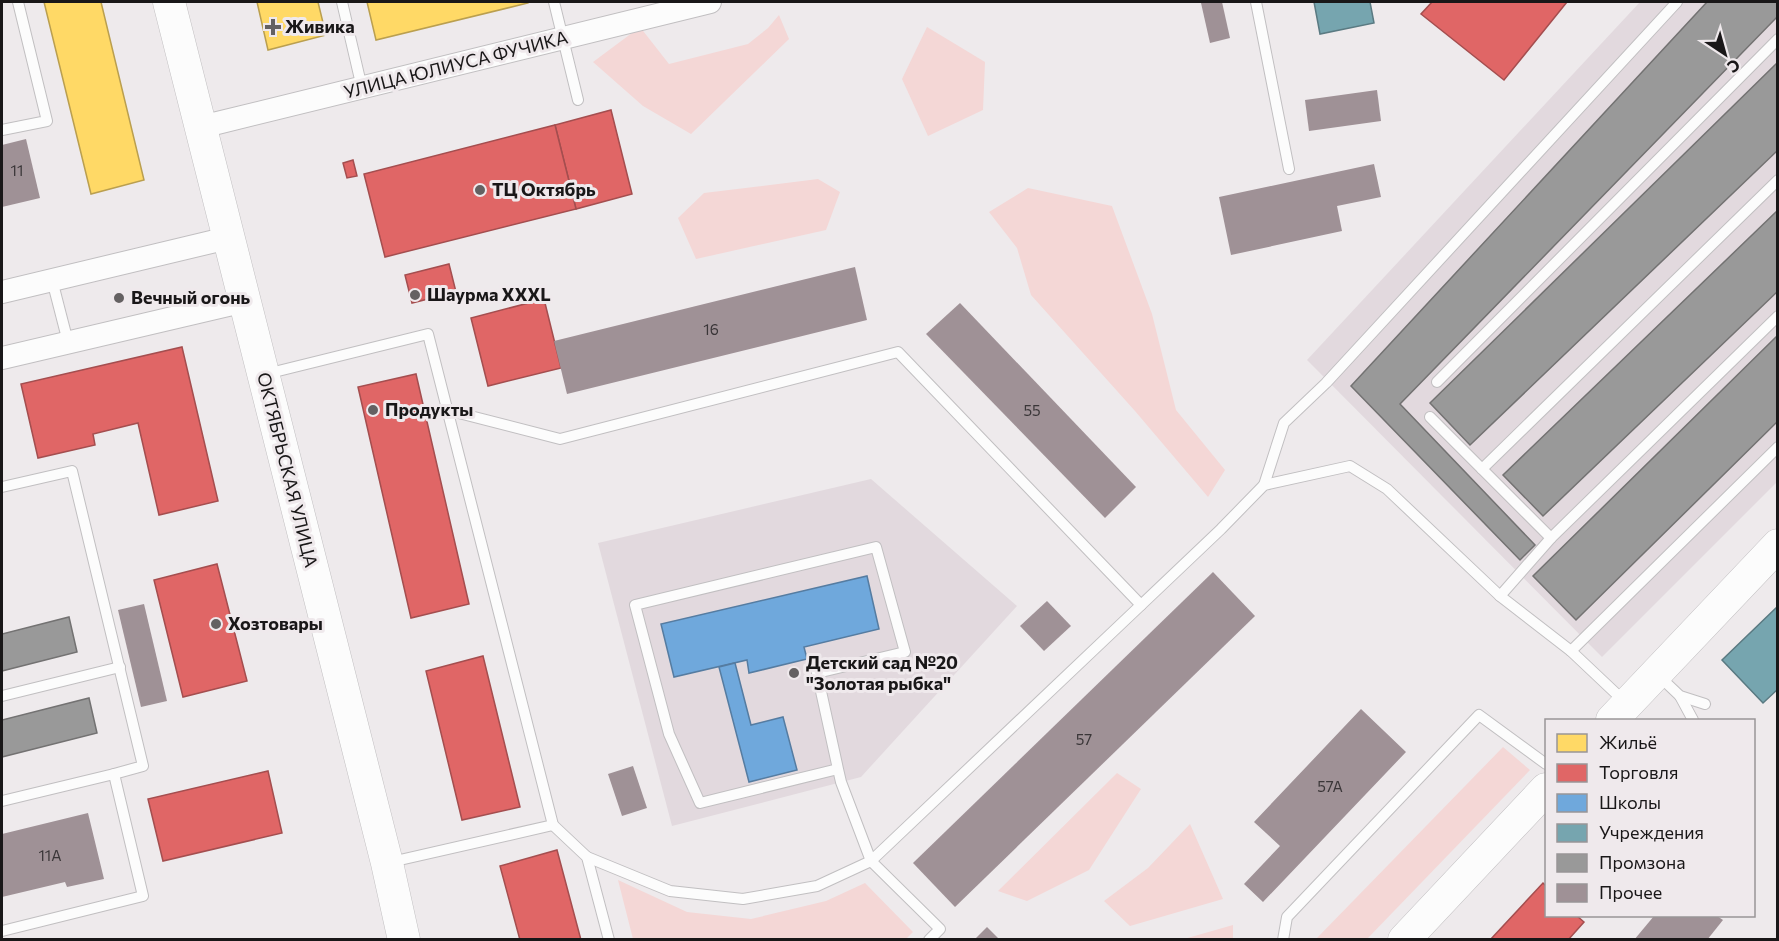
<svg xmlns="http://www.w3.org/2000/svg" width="1779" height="941" font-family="Commissioner,sans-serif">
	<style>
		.built { fill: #e2d9de }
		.green { fill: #f4d7d6 }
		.homes { fill: #ffd966; stroke: #ba9f4f; stroke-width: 1.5 }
		.shops { fill: #e06666; stroke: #a44e4f; stroke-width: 1.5 }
		.schools { fill: #6fa8dc; stroke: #557ca1; stroke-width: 1.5 }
		.public { fill: #76a5af; stroke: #5a7a82; stroke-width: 1.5 }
		.industry { fill: #999; stroke: #737272; stroke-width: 1.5 }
		.building { fill: #9f9196 }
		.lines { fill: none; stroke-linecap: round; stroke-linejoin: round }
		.lane-casing { stroke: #c1bfc1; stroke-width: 12 }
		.street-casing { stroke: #c1bfc1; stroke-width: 24 }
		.secondary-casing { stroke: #c1bfc1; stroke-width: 33 }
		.lane { stroke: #fcfcfc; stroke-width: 10 }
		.street { stroke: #fcfcfc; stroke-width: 22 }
		.secondary { stroke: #fcfcfc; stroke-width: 32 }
		.poi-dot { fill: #646162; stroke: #efe9ec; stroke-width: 2 }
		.labels { text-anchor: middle; stroke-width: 6; stroke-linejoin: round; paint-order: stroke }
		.number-label { font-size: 15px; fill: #3a3638 }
		.poi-label { font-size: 18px; font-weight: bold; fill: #191718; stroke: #efe9ec; text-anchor: start }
		.street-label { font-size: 18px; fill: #191718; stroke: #efe9ec }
	</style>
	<rect width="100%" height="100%" fill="#eeeaec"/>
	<!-- built -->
	<g class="built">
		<path d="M1640,2H1777V482L1602,657L1307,360Z"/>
		<path d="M871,479L1017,606L861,777L672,826L598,543Z"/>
	</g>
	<!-- green -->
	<g class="green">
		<path d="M779,15L789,39L691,134L643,106L593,62L640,27L669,64L748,44L768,28Z"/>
		<path d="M927,27L985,62L983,110L928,136L902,79Z"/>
		<path d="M818,179L840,192L826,230L696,259L678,218L704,193Z"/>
		<path d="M1028,188L1112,206L1152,314L1176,410L1225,470L1208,497L1135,411L1031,295L1017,248L989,212Z"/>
		<path d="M1503,747L1530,770L1367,939H1316Z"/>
		<path d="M1117,773L1141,789L1089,870L1027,901L998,891Z"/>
		<path d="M1190,824L1223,899L1130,926L1104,901L1148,868Z"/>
		<path d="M618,880L687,912L751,919L826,901L865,883L913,932L905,940L633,939Z"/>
		<path d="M1233,925V939H1184Z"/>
	</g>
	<!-- homes -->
	<g class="homes">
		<path d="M44,2H101L144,180L91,194Z"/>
		<path d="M257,2H318L326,35L268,50Z"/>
		<path d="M367,2H528V3L376,40Z"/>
	</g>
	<!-- shops -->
	<g class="shops">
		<path d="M1432,2H1567L1504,80L1421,14Z"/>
		<path d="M611,110L632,194L576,209L555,125Z"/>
		<path d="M555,125L576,209L385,257L364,174Z"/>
		<path d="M353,160L357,176L347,178L343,163Z"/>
		<path d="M449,264L456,292L412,303L405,275Z"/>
		<path d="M544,299L561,368L488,386L471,318Z"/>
		<path d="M182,347L218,501L159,515L138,423L93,434L95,445L38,458L21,384Z"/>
		<path d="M416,374L469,604L411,618L358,387Z"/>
		<path d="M217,564L247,681L183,697L154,580Z"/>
		<path d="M483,656L520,807L462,820L426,671Z"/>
		<path d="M268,771L282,833L163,861L148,799Z"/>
		<path d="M557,850L581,940H520L500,866Z"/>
		<path d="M1543,883L1546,886V916H1577L1584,922L1568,940H1490Z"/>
	</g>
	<!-- schools -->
	<g class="schools">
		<path d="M867,576L879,629L804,647L807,659L749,673L747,660L674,677L661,624Z"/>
		<path d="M735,663L751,725L783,717L797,770L749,782L719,667Z"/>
	</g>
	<!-- public -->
	<g class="public">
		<path d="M1314,2H1370L1374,23L1320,34Z"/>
		<path d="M1778,606V689L1763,703L1722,660Z"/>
	</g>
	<!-- industry -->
	<g class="industry">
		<path d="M1707,2H1778V16L1400,404L1535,545L1520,560L1351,386Z"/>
		<path d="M1778,62V150L1470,445L1430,403Z"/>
		<path d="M1778,210V291L1543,516L1503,475Z"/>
		<path d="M1778,335V421L1576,620L1533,576Z"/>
		<path d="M69,617L77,652L2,671V634Z"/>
		<path d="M89,698L97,733L2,757V720Z"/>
	</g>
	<!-- building -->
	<g class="building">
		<path d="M1207,2H1222L1230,38L1210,43L1201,3Z"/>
		<path d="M1377,90L1381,121L1309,131L1305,100Z"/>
		<path d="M26,139L40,198L2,207V145Z"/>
		<path d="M1374,164L1381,197L1337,206L1342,231L1231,255L1219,197Z"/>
		<path d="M855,267L867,320L567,394L554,341Z"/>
		<path d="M960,303L1136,487L1105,518L926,334Z"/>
		<path d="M1213,572L1255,616L955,907L913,863Z"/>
		<path d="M1047,601L1071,626L1044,651L1020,626Z"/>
		<path d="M144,604L167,701L141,707L118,610Z"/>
		<path d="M1361,709L1406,752L1263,902L1244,884L1280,846L1254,822Z"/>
		<path d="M633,766L647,808L622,816L608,774Z"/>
		<path d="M88,813L104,879L67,887L65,882L2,897V834Z"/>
		<path d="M1654,916H1717L1723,920L1707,940H1634Z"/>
		<path d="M987,927L1000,940H974Z"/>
	</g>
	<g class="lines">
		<defs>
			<g id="lane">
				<path d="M342,2L362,88"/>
				<path d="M554,2L578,100"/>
				<path d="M1256,2L1289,169"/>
				<path d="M2,130L47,121L18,2"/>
				<path d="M52,280L68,342"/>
				<path d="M266,374L428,334L553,825L391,862"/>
				<path d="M1437,382L1778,39"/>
				<path d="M447,410L560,439L898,352L1141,605L871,861L940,929L929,940"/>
				<path d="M1430,417L1551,538"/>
				<path d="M1482,469L1778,180"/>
				<path d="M1264,485L1284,423L1326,383L1677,2"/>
				<path d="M2,487L72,471L143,766L114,774"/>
				<path d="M1500,596L1551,538L1778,316"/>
				<path d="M1141,605L1221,529L1264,485L1350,466L1387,489L1500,596L1571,651L1625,702"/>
				<path d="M1571,651L1778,447"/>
				<path d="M1659,676L1680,696L1705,704"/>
				<path d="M2,696L120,667"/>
				<path d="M1680,696L1693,720"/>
				<path d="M2,801L114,774L143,896L2,931"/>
				<path d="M553,825L587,857L609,940"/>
				<path d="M587,857L670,891L743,899L817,886L871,861L841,782L838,769L817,673L905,652L876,547L635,605L669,734L700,803L838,769"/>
				<path d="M1283,940L1287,917L1479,715L1546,764"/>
			</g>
			<g id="street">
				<path d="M201,127L710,2"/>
				<path d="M2,292L228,238"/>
				<path d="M2,358L245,301"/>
			</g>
			<g id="secondary">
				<path d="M169,2L387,863L404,940"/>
				<path d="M1612,720L1778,545"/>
				<path d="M1404,940L1546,789"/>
			</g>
		</defs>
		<!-- lane casing -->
		<use href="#lane" class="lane-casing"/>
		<!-- street casing -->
		<use href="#street" class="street-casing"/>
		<!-- secondary casing -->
		<use href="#secondary" class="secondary-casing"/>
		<!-- lane -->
		<use href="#lane" class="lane"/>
		<!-- street -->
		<use href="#street" class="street"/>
		<!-- secondary -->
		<use href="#secondary" class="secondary"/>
	</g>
	<!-- markers -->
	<g class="poi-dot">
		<path d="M270 18h6v6h6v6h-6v6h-6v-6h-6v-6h6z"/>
		<circle cx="480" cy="190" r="6"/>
		<circle cx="415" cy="295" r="6"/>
		<circle cx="119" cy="298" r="6"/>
		<circle cx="373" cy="410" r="6"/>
		<circle cx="216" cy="624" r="6"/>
		<circle cx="794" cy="673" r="6"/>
	</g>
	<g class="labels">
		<!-- number labels -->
		<g class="number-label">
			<text x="17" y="176">11</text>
			<text x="711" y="335">16</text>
			<text x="1032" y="416">55</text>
			<text x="1084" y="745">57</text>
			<text x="1330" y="792">57А</text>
			<text x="50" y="861">11А</text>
		</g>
		<!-- poi labels -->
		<g class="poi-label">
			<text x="285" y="33">Живика</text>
			<text x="492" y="196">ТЦ Октябрь</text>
			<text x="427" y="301">Шаурма XXXL</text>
			<text x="131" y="304">Вечный огонь</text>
			<text x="385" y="416">Продукты</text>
			<text x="228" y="630">Хозтовары</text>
			<text x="806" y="669">Детский сад №20<tspan x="806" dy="21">"Золотая рыбка"</tspan></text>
		</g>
		<!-- street labels -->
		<g class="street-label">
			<text transform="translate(456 65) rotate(-14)" y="6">УЛИЦА ЮЛИУСА ФУЧИКА</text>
			<text transform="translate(287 470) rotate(76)" y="6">ОКТЯБРЬСКАЯ УЛИЦА</text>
		</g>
	</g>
	<!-- border -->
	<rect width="1779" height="941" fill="none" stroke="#191718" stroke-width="6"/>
	<!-- legend -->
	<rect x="1545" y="719" width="210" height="198" fill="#efe9ec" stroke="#999597" stroke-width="1.5"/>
	<rect x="1557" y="734" width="30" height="18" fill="#ffd966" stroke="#999597" stroke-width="1.5"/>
	<text x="1599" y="749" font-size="18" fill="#191718">Жильё</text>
	<rect x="1557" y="764" width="30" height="18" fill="#e06666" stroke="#999597" stroke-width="1.5"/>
	<text x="1599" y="779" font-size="18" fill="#191718">Торговля</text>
	<rect x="1557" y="794" width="30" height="18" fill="#6fa8dc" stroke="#999597" stroke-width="1.5"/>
	<text x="1599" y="809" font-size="18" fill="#191718">Школы</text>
	<rect x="1557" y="824" width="30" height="18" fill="#76a5af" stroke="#999597" stroke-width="1.5"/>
	<text x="1599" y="839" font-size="18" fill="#191718">Учреждения</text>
	<rect x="1557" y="854" width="30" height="18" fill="#999999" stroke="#999597" stroke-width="1.5"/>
	<text x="1599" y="869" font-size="18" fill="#191718">Промзона</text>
	<rect x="1557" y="884" width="30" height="18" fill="#9f9196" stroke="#999597" stroke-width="1.5"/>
	<text x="1599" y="899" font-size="18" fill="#191718">Прочее</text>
	<!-- north arrow -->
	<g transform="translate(1725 54) rotate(144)" stroke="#efe9ec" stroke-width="4.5" paint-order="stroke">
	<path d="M0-4.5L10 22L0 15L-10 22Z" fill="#191718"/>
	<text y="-9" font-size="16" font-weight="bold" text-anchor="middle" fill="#191718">С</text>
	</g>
</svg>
